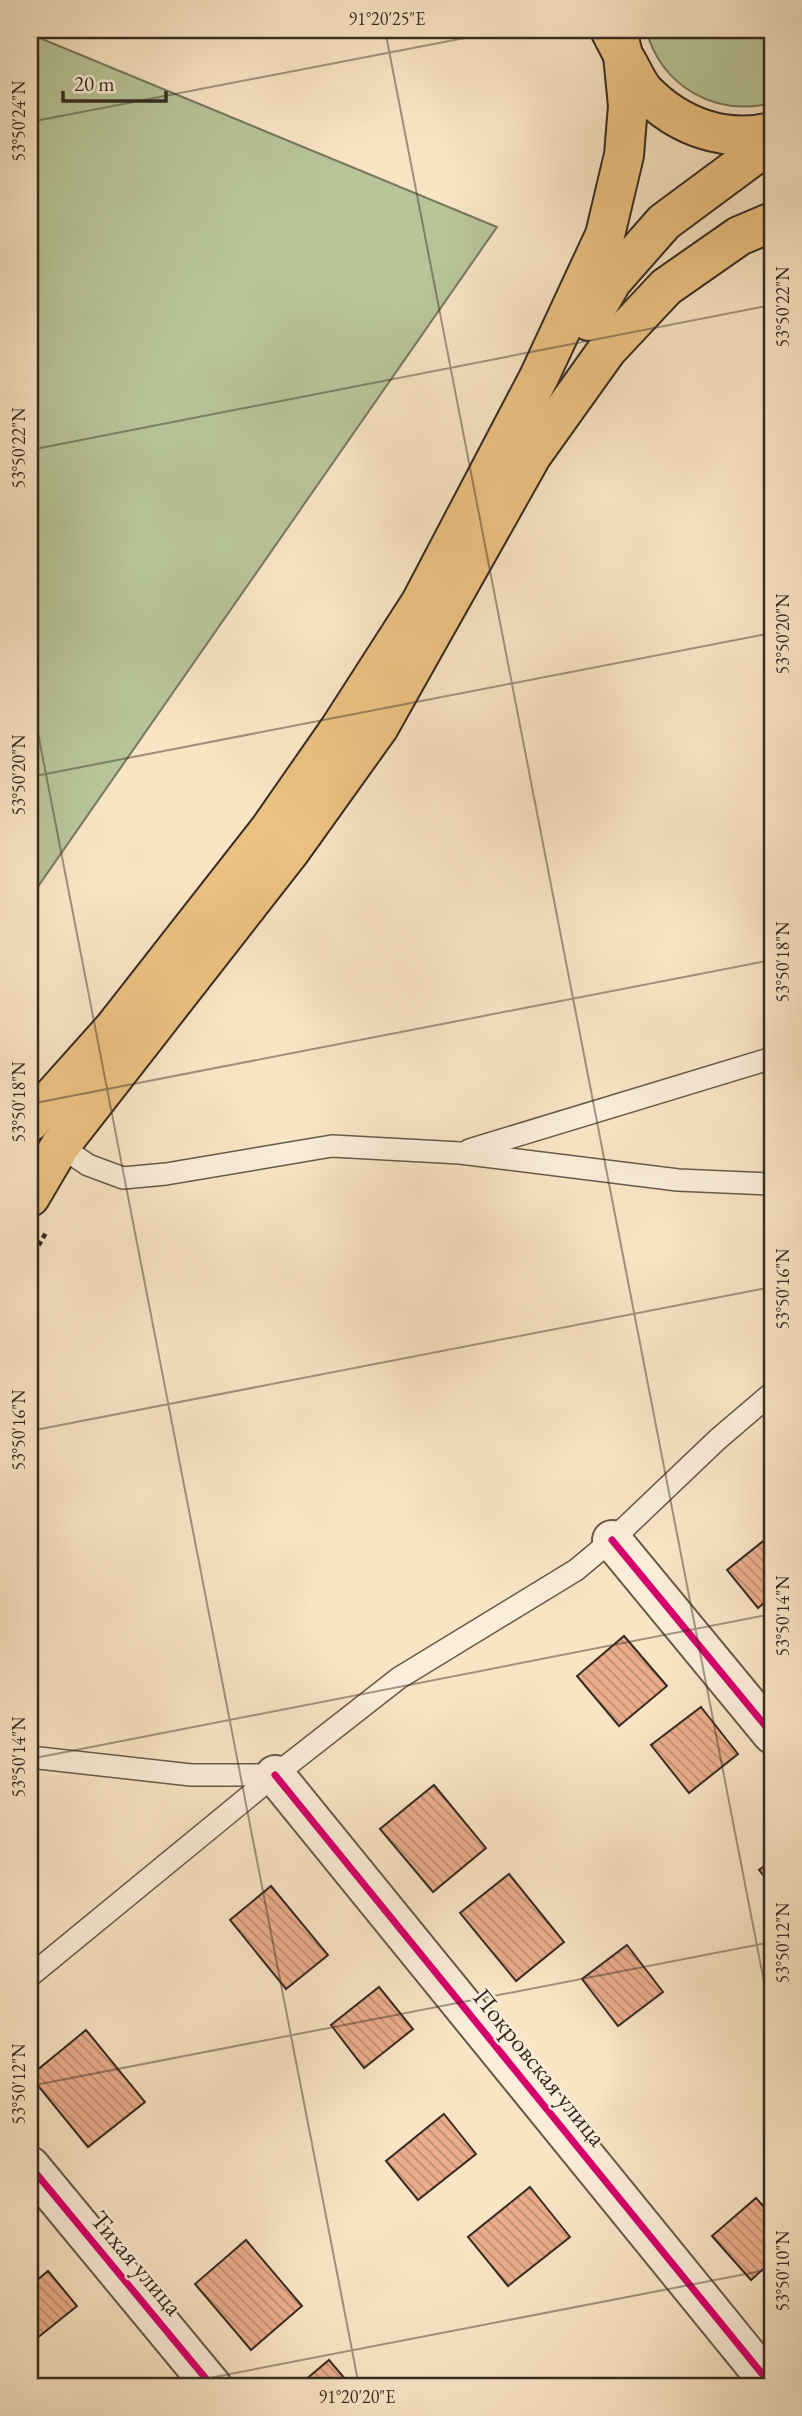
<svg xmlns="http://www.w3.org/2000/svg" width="802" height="2416" font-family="'EB Garamond',serif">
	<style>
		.grass { fill: #b8c599; stroke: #77785e; stroke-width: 2 }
		.building { fill: url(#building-back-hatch); stroke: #362c23; stroke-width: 2 }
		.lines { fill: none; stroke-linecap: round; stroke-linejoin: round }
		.lane-casing { stroke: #675a4b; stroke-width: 24 }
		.street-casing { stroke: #675a4b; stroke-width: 42 }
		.primary-casing { stroke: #362c23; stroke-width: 42 }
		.highway-casing { stroke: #362c23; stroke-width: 42 }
		.path { stroke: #362c23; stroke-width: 4.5; stroke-dasharray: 5 3.5; stroke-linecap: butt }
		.lane { stroke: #fbedd9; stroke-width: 21 }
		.street { stroke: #fbedd9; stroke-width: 38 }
		.primary { stroke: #ecc282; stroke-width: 38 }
		.highway { stroke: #ecc282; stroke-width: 38 }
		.cycleway-casing { stroke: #fbedd9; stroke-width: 11 }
		.cycleway { stroke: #d6006c; stroke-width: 7 }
		.ticks { fill: none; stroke: #362c23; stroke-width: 2; stroke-opacity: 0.45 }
		.labels { text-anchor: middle; stroke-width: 5; stroke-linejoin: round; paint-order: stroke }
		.street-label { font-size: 26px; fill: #362c23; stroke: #fbedd9 }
		.neatline { fill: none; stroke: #362c23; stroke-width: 2.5 }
		.ticks-label { font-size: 18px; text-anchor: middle; fill: #362c23 }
	</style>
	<defs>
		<pattern id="building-back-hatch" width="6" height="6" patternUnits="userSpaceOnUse" patternTransform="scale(1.75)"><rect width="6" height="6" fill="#ebad8b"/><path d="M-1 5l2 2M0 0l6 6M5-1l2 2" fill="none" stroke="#bf8d71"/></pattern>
	</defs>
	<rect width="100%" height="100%" fill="#f9e4c4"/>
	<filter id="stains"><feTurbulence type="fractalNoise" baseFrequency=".00286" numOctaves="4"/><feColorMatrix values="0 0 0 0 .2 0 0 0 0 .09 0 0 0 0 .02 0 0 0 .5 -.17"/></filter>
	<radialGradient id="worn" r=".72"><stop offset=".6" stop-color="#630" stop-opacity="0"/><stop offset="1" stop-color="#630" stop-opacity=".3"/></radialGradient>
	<!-- grass -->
	<g class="grass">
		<path d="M646,30H772V103C715,117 662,87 646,30Z"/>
		<path d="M30,34L497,227L30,898Z"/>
	</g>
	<!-- building -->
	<g class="building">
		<path d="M772,1534V1596L758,1608L727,1570Z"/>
		<path d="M624,1636L667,1686L619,1726L577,1676Z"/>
		<path d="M701,1707L738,1754L689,1793L651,1745Z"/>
		<path d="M434,1785L486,1848L433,1892L380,1829Z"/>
		<path d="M772,1860V1886L759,1870Z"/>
		<path d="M509,1874L564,1942L516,1981L460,1913Z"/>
		<path d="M271,1886L328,1955L286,1989L230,1920Z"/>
		<path d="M627,1945L663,1992L618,2026L582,1979Z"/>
		<path d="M379,1987L413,2029L364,2068L331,2025Z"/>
		<path d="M86,2030L145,2102L88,2147L30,2076Z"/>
		<path d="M444,2114L476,2154L418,2200L386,2161Z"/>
		<path d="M530,2187L570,2237L508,2286L468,2237Z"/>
		<path d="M756,2198L772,2216V2261L751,2280L712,2236Z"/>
		<path d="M246,2240L302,2306L251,2350L195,2284Z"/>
		<path d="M48,2271L77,2306L31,2343L30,2286Z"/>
		<path d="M329,2360L351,2386H298Z"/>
	</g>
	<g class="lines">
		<defs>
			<g id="lane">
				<path d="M60,1146L88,1165L123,1178L166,1174L332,1146L460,1153L678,1180L772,1184"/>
				<path d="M469,1150L772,1058"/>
				<path d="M30,1757L191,1775H275"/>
				<path d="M30,1976L275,1775L399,1678L576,1570L612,1540L718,1439L772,1393"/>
			</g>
			<g id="street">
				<path d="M612,1540L772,1734"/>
				<path d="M275,1775L772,2386"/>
				<path d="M30,2166L212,2386"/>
			</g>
			<g id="primary">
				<path d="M626,60C632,70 637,83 645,92C679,127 725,143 772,132"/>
				<path d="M589,321L612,281L664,222L772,142"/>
				<path d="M30,1122L114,1028L269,830L340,728L421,602L539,377L605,235L624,155L628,106L623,55L617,30"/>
				<path d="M30,1197L60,1146L291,850L379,727L532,455L607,350L666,287L739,236L772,222"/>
			</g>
			<path id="highway" d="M610,30L623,55"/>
		</defs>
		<!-- lane casing -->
		<use href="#lane" class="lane-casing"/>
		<!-- street casing -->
		<use href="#street" class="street-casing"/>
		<!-- primary casing -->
		<use href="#primary" class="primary-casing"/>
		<!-- highway casing -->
		<use href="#highway" class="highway-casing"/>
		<!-- path -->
		<path class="path" d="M30,1260L47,1231"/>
		<!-- lane -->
		<use href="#lane" class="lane"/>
		<!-- street -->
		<use href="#street" class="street"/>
		<!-- primary -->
		<use href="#primary" class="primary"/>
		<!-- highway -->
		<use href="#highway" class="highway"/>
		<defs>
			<g id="cycleway">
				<path d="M612,1540L772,1734"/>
				<path d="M275,1775L772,2386"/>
				<path d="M30,2166L212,2386"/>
			</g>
		</defs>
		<!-- cycleway casing -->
		<use href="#cycleway" class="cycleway-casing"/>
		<!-- cycleway -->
		<use href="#cycleway" class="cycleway"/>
	</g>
	<!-- ticks -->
	<path class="ticks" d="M385,30L772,2023M30,122L506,30M30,450L772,305M30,692L359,2386M30,777L772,633M30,1104L772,960M30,1431L772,1287M30,1759L772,1614M30,2086L772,1942M168,2386L772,2269"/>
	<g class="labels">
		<!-- street labels -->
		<g class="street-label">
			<text transform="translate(540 2067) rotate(51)" y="9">Покровская улица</text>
			<text transform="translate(137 2263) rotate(50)" y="9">Тихая улица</text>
		</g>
	</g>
	<!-- margin -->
	<rect width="802" height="2416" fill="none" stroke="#f9e4c4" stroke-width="77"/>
	<!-- scale -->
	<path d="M63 91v10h103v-10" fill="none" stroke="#362c23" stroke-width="3.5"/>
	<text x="74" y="91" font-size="21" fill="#362c23" stroke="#fbedd9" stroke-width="5" paint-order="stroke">20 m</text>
	<rect x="38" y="38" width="726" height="2340" class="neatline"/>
	<g class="ticks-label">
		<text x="387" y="25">91°20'25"E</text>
		<text transform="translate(19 121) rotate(-90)" y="6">53°50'24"N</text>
		<text transform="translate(783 307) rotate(-90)" y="6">53°50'22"N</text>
		<text transform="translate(19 448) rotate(-90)" y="6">53°50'22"N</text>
		<text transform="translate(783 634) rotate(-90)" y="6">53°50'20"N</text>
		<text transform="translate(19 775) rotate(-90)" y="6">53°50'20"N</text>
		<text transform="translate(783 962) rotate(-90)" y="6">53°50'18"N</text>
		<text transform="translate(19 1102) rotate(-90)" y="6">53°50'18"N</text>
		<text transform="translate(783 1289) rotate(-90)" y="6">53°50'16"N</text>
		<text transform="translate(19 1430) rotate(-90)" y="6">53°50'16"N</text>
		<text transform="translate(783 1616) rotate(-90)" y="6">53°50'14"N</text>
		<text transform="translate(19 1757) rotate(-90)" y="6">53°50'14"N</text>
		<text transform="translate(783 1943) rotate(-90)" y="6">53°50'12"N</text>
		<text transform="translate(19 2084) rotate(-90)" y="6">53°50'12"N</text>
		<text transform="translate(783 2271) rotate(-90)" y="6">53°50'10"N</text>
		<text x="357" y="2403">91°20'20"E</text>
	</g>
	<rect width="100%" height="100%" filter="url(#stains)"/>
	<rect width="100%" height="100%" fill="url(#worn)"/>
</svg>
